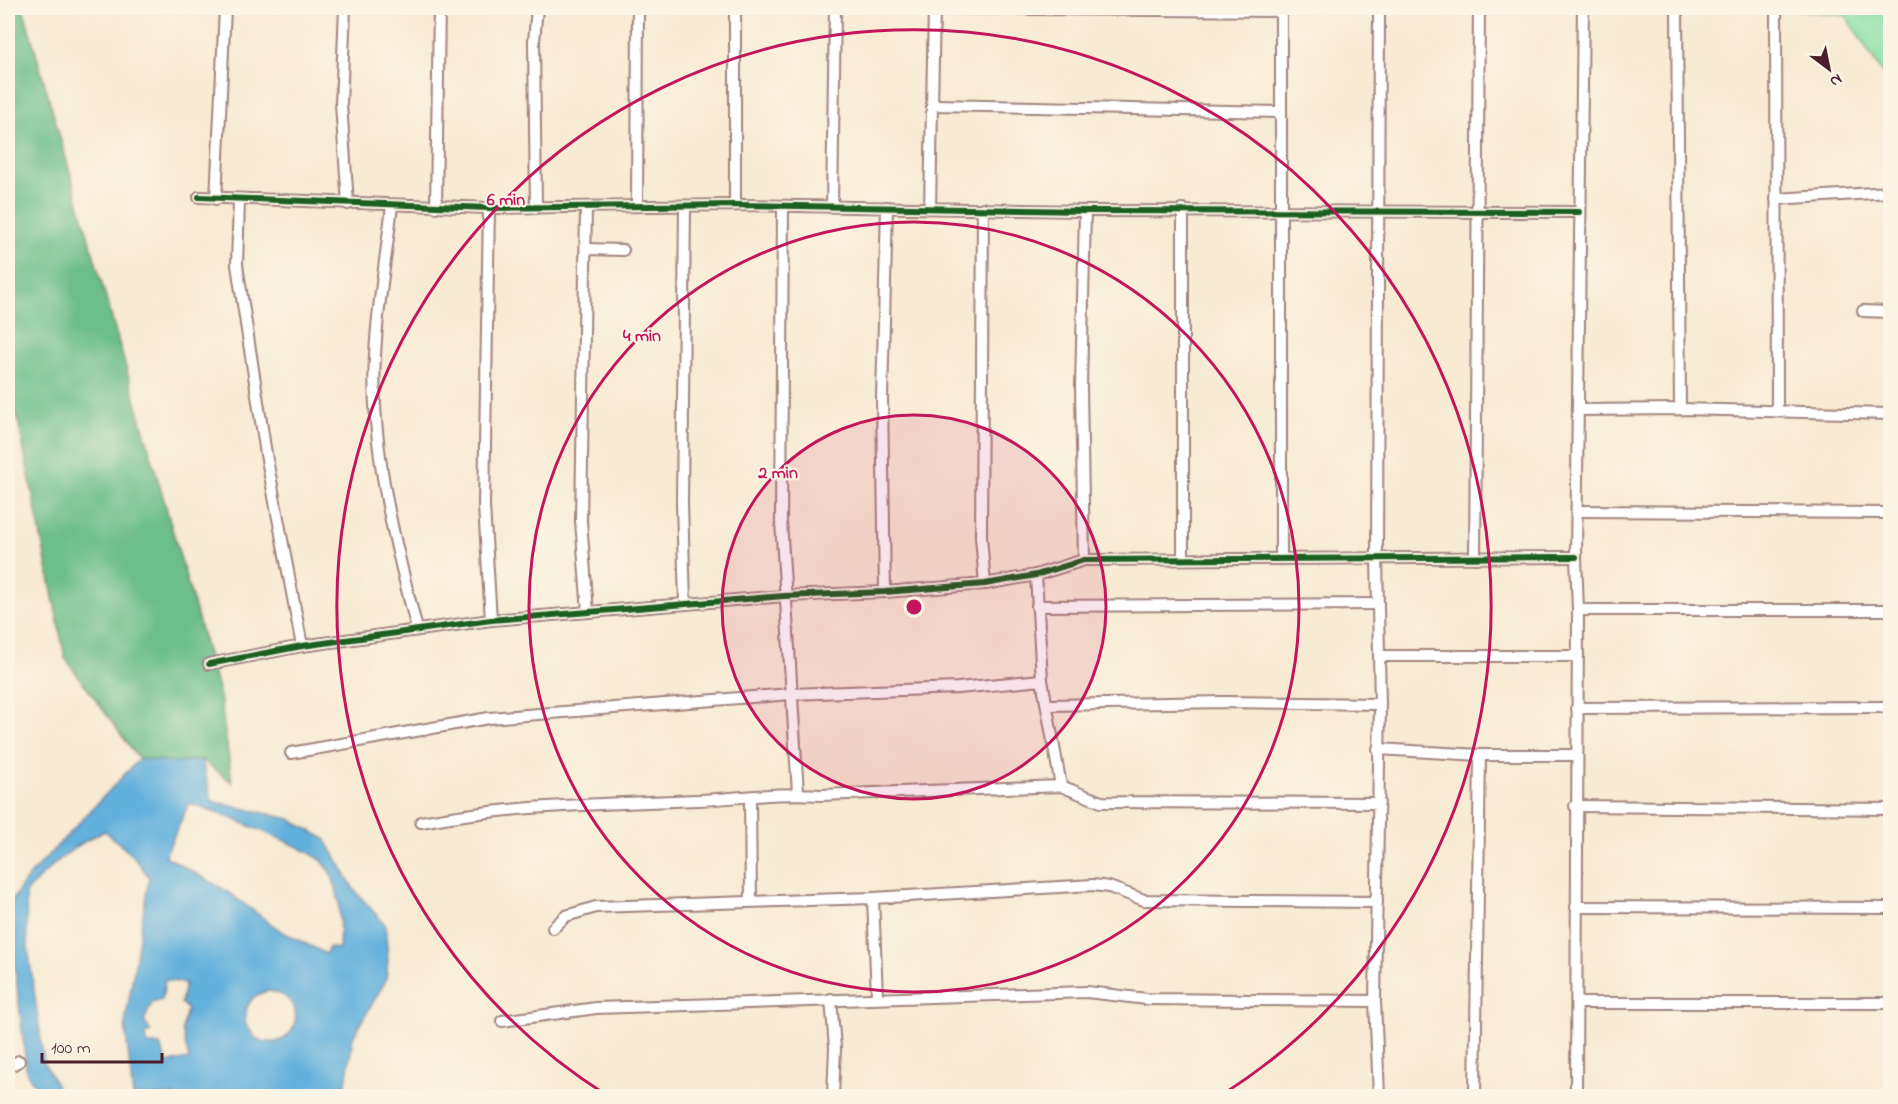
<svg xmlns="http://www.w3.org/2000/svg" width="1898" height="1104" font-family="'Indie Flower',sans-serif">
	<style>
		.green { fill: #85dfa5; stroke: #687f68; stroke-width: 1.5 }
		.forest { fill: #6cbe8a; stroke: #5b6e5a; stroke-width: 1.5 }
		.water { fill: #62b0dc; stroke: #566884; stroke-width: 1.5; fill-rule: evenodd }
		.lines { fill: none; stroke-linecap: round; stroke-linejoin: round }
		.minor-casing { stroke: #a1847f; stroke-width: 14 }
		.minor { stroke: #fff; stroke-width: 10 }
		.cycleway-casing { stroke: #fcf5e5; stroke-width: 10 }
		.cycleway { stroke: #1b5e20; stroke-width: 6 }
		.ring { fill: none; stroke: #c2185b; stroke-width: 3 }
		.centre { fill: #c2185b; stroke: #fcf5e5; stroke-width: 3 }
		.ring-label { font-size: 18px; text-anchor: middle; font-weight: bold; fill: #c2185b; stroke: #fcf5e5; stroke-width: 4.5; stroke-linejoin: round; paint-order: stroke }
	</style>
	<rect width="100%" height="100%" fill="#fcf5e5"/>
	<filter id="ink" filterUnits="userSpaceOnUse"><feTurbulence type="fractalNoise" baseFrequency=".0167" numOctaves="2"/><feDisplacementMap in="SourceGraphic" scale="12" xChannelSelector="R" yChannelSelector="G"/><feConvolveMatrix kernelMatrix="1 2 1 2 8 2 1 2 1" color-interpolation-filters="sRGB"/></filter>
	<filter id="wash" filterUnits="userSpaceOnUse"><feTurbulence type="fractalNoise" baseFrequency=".008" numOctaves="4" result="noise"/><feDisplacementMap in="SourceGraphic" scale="24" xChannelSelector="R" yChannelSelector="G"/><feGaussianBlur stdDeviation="1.35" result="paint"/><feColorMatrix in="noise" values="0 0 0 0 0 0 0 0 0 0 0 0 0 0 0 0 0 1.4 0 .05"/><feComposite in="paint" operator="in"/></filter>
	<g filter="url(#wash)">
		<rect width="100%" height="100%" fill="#f8ead3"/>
		<!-- green -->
		<path class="green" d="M1786,8H1890V86L1846,16Z"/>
		<!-- forest -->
		<path class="forest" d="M8,8H23L220,696L232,782L202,760L175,762L139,759L65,658L18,420L8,388Z"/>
		<!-- water -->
		<path class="water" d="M139,759L175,762L202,760L212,801L290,819L325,839L355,891L385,924L388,960L386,980L353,1037L344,1096H133L125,1024L149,877L135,858L105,831C73,845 48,867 26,893L27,940L44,1062L62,1096H43L27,1074L8,906L29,876ZM189,803C210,809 314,850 324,863C343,888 340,920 339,949L329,947L326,954L281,931L225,890L165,856ZM165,980L185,983L181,1003L187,1009L182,1030L189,1059L167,1063L160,1045H148L144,1034L151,1032L144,1021L152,1002L162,1000ZM268,991C315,996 296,1059 255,1038L245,1023C244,1006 251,995 268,991Z"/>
	</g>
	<g filter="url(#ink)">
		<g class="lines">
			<defs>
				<g id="minor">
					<path d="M345,8L341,104L348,204"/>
					<path d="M735,8V205"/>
					<path d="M934,8L1281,11"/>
					<path d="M1379,8L1377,558L1380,704L1375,1001L1379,1096"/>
					<path d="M1677,8L1680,409"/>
					<path d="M1776,8L1777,411"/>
					<path d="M934,105L1281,112"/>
					<path d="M199,197L489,208L735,205L1085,211L1579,212"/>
					<path d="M216,199L225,8"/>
					<path d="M1776,199L1890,192"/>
					<path d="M239,201L237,265L266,454L302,646"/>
					<path d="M392,205C385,270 371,339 375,405C379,481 398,555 417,629"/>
					<path d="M637,206L638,8"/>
					<path d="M832,206L835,8"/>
					<path d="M436,207L439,8"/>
					<path d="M685,207L682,504L685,603"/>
					<path d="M783,207L781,521L798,793"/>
					<path d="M489,208L484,506L491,620"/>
					<path d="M536,208L534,41L537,8"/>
					<path d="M586,208L581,521L588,612"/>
					<path d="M930,208L934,8"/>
					<path d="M983,208L981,537L985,584"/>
					<path d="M586,249L623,250"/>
					<path d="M1863,311L1890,312"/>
					<path d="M1579,410L1680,409L1890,414"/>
					<path d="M1577,511L1890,513"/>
					<path d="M1183,558V209"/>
					<path d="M1475,558L1479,8"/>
					<path d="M1281,559V8"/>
					<path d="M1084,560L1081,388L1085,211"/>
					<path d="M1036,575L1042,680L1061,786"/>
					<path d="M885,592L882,398L887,207"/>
					<path d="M1037,606L1378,604"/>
					<path d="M1578,610H1890"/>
					<path d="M1380,656H1578"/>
					<path d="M209,664L302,646L491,620L784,596L885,592L985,584L1036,575L1084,560L1576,557"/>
					<path d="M1048,705L1225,702L1380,704"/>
					<path d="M1577,708L1890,707"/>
					<path d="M1378,749L1480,755H1576"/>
					<path d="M291,753L489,718L791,694L958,688L1042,680"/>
					<path d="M750,798L751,900"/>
					<path d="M1575,806L1890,809"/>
					<path d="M421,822C513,805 605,804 698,800C739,798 780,792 821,795L1061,786L1101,802L1379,803"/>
					<path d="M873,898L877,997"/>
					<path d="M1576,907L1890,908"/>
					<path d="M553,928L566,916L596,907L873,898L1093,885L1109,887L1144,900L1377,902"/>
					<path d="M831,999L835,1048L833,1096"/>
					<path d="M1578,1003H1890"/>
					<path d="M502,1021L596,1008L1087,992L1147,999L1375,1001"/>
					<path d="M8,1067L19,1061"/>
					<path d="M1475,1096L1480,755"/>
					<path d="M1576,1096L1578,610L1576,557L1583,8"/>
				</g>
			</defs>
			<!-- minor casing -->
			<use href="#minor" class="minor-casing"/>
			<!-- minor -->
			<use href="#minor" class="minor"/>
			<defs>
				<g id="cycleway">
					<path d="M199,197L489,208L735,205L1085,211L1579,212"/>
					<path d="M209,664L302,646L491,620L784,596L885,592L985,584L1036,575L1084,560L1576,557"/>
				</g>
			</defs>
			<!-- cycleway casing -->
			<use href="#cycleway" class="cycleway-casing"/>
			<!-- cycleway -->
			<use href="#cycleway" class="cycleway"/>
		</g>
	</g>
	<!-- distance rings -->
	<circle cx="914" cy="607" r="192" fill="#c2185b" fill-opacity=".12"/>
	<g class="ring">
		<circle cx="914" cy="607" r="192"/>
		<circle cx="914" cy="607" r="385"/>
		<path d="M608 1096A577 577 0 1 1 1220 1096"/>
	</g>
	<circle cx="914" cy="607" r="9" class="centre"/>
	<g class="ring-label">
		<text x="506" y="205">6 min</text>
		<text x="642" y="341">4 min</text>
		<text x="778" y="478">2 min</text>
	</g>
	<!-- margin -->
	<rect width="1898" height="1104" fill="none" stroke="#fcf5e5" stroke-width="30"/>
	<!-- north arrow -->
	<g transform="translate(1829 69) rotate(148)" stroke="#fcf5e5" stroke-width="4.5" paint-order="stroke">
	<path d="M0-4.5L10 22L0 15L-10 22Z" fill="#4a1f2b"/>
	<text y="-9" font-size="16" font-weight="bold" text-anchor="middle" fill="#4a1f2b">N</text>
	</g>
	<!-- scale -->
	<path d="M42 1053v9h120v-9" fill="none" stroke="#4a1f2b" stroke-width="3"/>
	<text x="51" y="1053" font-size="18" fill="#4a1f2b" stroke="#fcf5e5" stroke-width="4.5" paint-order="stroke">100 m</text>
</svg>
